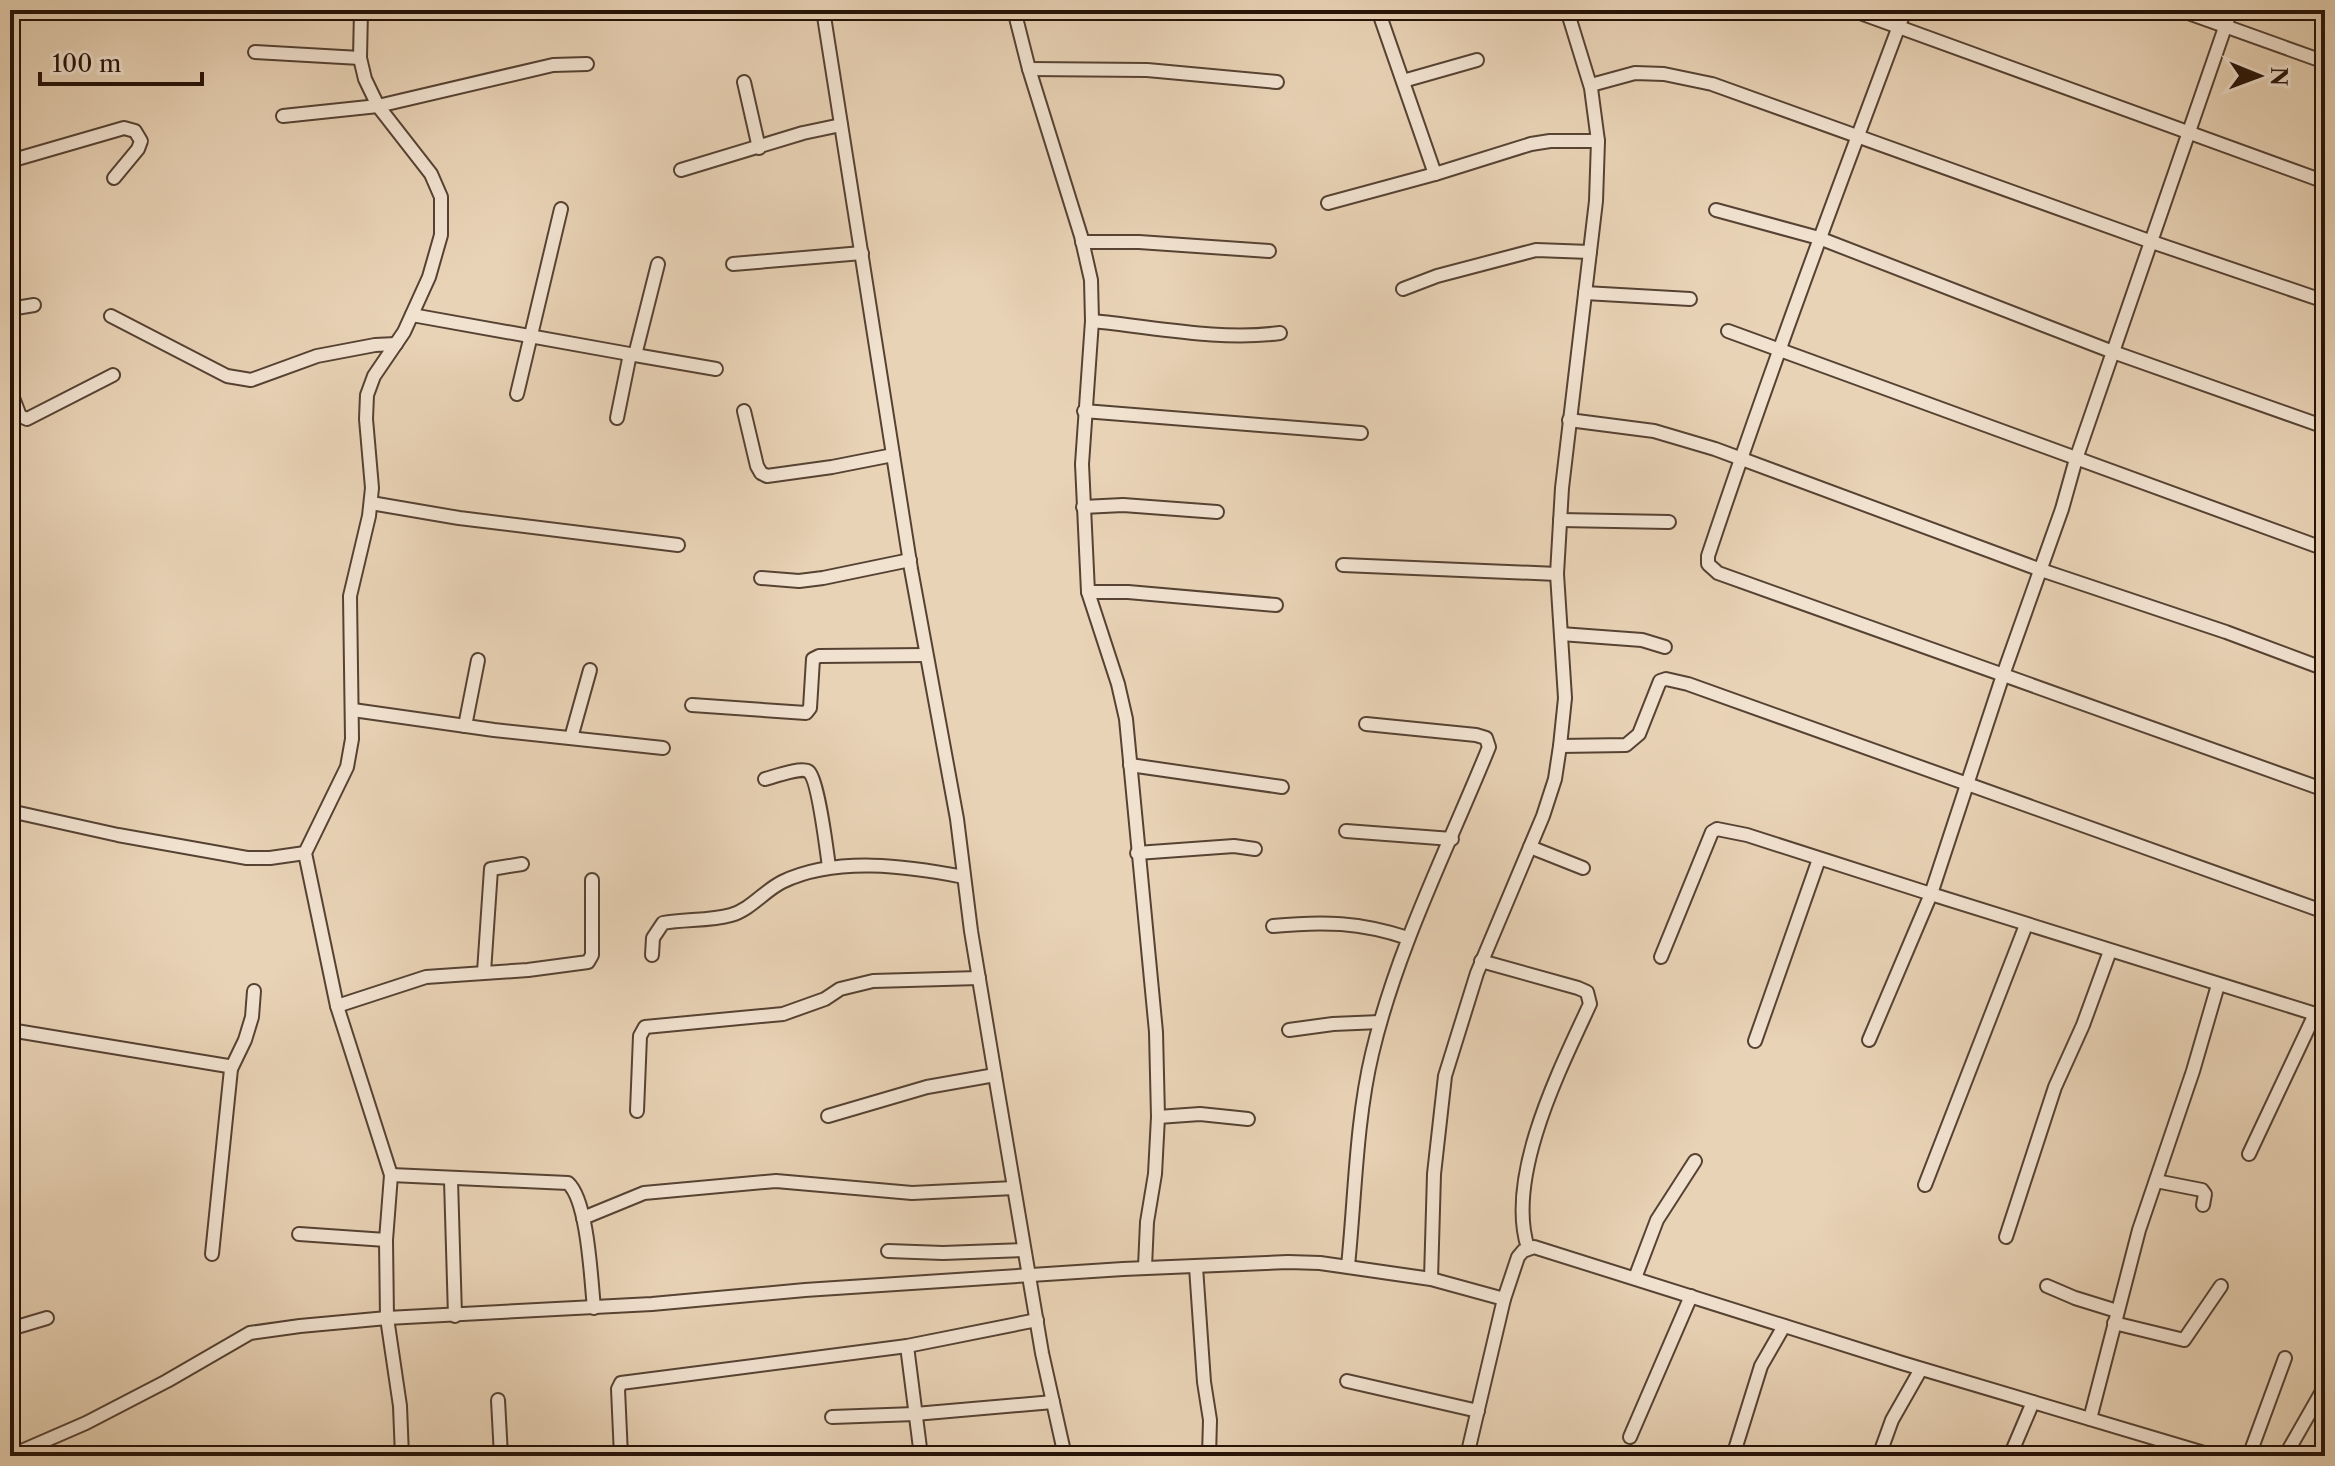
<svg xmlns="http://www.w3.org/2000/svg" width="2335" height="1466" font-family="'Libre Caslon Text',serif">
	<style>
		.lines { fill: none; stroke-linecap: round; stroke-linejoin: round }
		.minor-casing { stroke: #564233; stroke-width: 16 }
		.minor { stroke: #f1e2d0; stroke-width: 12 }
	</style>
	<rect width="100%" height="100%" fill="#e9d3b6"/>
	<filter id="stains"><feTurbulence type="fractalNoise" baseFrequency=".0025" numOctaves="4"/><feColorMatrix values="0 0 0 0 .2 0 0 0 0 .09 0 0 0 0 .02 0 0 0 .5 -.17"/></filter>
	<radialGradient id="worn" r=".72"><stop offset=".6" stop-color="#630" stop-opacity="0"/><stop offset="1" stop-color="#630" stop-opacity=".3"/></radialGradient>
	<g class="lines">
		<defs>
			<g id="minor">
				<path d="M361,10L360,58L365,79L378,106L431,174L441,197V235L429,277L404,332L374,376L367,395L366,419L372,488L369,516L350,596L352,739L347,767L305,853L337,1006L391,1175L386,1240L387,1318L400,1406L402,1456"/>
				<path d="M823,10L911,569L957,819L971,931L995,1075L1042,1353L1065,1456"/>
				<path d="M1014,10L1029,69L1081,236L1091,280L1092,321L1082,464L1088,592L1118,684L1126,719L1156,1032L1158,1117L1155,1174L1147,1222L1145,1267"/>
				<path d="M1378,10L1435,174"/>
				<path d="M1852,10L2325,182"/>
				<path d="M1905,10C1837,191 1769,373 1708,556V564L1718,573L2325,790"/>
				<path d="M2180,10L2325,62"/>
				<path d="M2231,10L2076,459L2062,509L2003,675L1931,894L2325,1017"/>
				<path d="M255,52L360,58"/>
				<path d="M1029,69L1147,70L1277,82"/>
				<path d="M1403,81L1477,60"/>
				<path d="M744,82L759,148"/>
				<path d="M1591,85L1635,73L1664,74L1712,84L2152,242L2325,301"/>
				<path d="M283,116L378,106L553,65L587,64"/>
				<path d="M10,161L124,128L135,131L141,141L138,149L114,178"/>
				<path d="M681,170L803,133L841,125"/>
				<path d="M1328,203L1435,174L1531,144L1550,141H1598"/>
				<path d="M1716,210L1819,238L2113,352L2325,427"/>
				<path d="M1082,242H1139L1269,251"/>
				<path d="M733,264L862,253"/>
				<path d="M1403,289L1437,276L1536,250L1590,252"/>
				<path d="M1585,293L1690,299"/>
				<path d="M10,309L34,305"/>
				<path d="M412,315L635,355L658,264"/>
				<path d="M111,316L227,376L251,380L317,356L375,345L396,344"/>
				<path d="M1092,321C1155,327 1218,341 1280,333"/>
				<path d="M1728,331L2325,549"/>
				<path d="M635,355L716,369"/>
				<path d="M10,390L20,416L27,419L113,375"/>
				<path d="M517,394L561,209"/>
				<path d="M744,411L757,466L761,473L767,476L832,467L893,455"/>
				<path d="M1084,411L1361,433"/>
				<path d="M617,418L630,354"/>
				<path d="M1569,420L1654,431L1715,449L2041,570L2226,632L2325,669"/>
				<path d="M371,503L459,518L678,545"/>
				<path d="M1083,507L1123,505L1217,512"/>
				<path d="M1560,520L1669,522"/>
				<path d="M1343,565L1557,574"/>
				<path d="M761,578L799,581L823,578L910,560"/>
				<path d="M1088,592H1128L1276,605"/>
				<path d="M1561,634L1642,640L1665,647"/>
				<path d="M692,705L806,713L810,708L813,659L819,656L926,655"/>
				<path d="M353,710L494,730L663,748"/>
				<path d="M465,726L478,660"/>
				<path d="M571,738L590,670"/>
				<path d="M1560,746L1626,745L1639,734L1660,681L1666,679L1688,684L2325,912"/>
				<path d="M1130,765L1282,787"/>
				<path d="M765,779C773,777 803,766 809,772C818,780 827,852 829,867"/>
				<path d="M10,811L118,835L247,858H270L305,853"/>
				<path d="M1346,831L1452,839"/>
				<path d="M1530,847L1583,868"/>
				<path d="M1137,853L1234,846L1255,849"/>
				<path d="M1273,926C1323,921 1360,922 1408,938"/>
				<path d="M652,955L653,938L663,923C685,919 710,921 731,915C750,910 764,891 782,882C836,856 907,866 964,877"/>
				<path d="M1661,957L1712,832L1717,829L1747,835L1931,894L1869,1040"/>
				<path d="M1481,961L1578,988L1587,992L1590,1004C1560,1069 1505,1177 1528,1248"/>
				<path d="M484,972L491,869L522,864"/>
				<path d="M337,1006L426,977L528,970L588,962L592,955V880"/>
				<path d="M10,1030L228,1066L231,1069"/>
				<path d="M1289,1030L1333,1024L1380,1022"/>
				<path d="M1755,1041L1819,859"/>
				<path d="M637,1111L640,1036L645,1027L783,1014L825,999L840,989L873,981L979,978"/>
				<path d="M828,1116L927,1087L995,1075"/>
				<path d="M1158,1117L1200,1114L1248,1119"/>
				<path d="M2249,1154L2315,1014"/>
				<path d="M10,1169H12"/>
				<path d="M391,1175L568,1183C588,1201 591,1280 594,1308"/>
				<path d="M451,1180L455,1316"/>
				<path d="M2156,1181L2202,1190L2205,1194L2203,1205"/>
				<path d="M1925,1185L2026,925"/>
				<path d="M583,1218L644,1193L776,1181L912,1193L1014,1188"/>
				<path d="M299,1234L386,1240"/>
				<path d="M2006,1237L2055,1087L2083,1025L2110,951"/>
				<path d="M888,1251L943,1253L1024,1250"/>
				<path d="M212,1254L231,1069L245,1040L252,1017L254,991"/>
				<path d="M1348,1266C1355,1198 1356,1121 1372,1054C1397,948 1448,848 1489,747L1486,738L1476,735L1366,724"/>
				<path d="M1196,1267L1204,1382L1210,1420L1209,1456"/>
				<path d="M1635,1278L1657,1220L1695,1161"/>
				<path d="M1431,1279L1434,1174L1445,1076L1477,973L1543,816L1555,779L1560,746L1565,698L1557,574L1562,488L1596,201L1598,141L1591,88L1567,10"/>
				<path d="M2047,1286L2075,1298L2117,1311"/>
				<path d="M2114,1323L2184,1340L2221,1286"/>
				<path d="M10,1329L47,1318"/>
				<path d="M907,1346L921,1456"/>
				<path d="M1347,1381L1478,1411"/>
				<path d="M498,1400L501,1456"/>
				<path d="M832,1417L915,1414L1053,1402"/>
				<path d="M2090,1419L2139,1230L2193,1071L2218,985"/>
				<path d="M1630,1437L1691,1296"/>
				<path d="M10,1456L86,1423L167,1381L250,1333L300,1326L387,1318L652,1304L805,1290L1123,1269L1288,1262L1320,1263L1431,1279L1504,1299"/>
				<path d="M621,1456L618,1389L621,1383L907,1346L1037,1320"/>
				<path d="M1467,1456L1504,1299L1518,1257L1523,1251L1534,1247L1902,1363L2214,1456"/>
				<path d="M1733,1456L1761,1366L1784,1326"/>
				<path d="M1879,1456L1892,1420L1921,1369"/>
				<path d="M2010,1456L2033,1402"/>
				<path d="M2249,1456L2285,1358"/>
				<path d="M2285,1456L2325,1386"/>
			</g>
		</defs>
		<!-- minor casing -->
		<use href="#minor" class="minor-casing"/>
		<!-- minor -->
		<use href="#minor" class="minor"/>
	</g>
	<!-- margin -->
	<rect width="2335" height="1466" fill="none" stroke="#e9d3b6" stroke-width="40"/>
	<rect x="12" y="12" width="2311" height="1442" fill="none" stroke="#251207" stroke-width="4"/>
	<rect x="20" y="20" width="2295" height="1426" fill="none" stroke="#251207" stroke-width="2"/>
	<!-- north arrow -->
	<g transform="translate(2259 76) rotate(91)" stroke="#f1e2d0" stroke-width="6" paint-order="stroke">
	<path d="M0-6L14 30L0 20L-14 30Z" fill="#251207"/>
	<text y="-12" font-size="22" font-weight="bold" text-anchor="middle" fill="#251207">N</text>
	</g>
	<!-- scale -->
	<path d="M40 72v12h162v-12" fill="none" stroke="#251207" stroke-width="4"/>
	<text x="52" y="72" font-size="24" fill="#251207" stroke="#f1e2d0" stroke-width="6" paint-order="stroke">100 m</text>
	<rect width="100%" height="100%" filter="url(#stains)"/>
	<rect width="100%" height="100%" fill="url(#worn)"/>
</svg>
